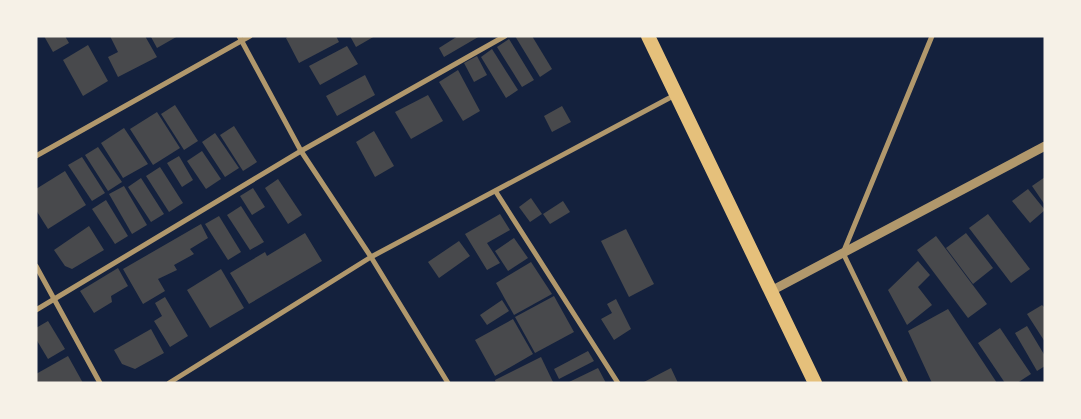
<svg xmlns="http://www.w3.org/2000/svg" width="1081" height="419" font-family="'Fira Sans Condensed',sans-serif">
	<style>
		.building { fill: #48494c }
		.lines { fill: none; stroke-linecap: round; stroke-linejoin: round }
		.minor { stroke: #b1986c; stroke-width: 5 }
		.tertiary { stroke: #b1986c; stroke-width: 9 }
		.trunk { stroke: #e5c07b; stroke-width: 14 }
	</style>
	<rect width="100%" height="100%" fill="#14213d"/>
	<!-- building -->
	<g class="building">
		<path d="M44,36H65L69,43L53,52Z"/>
		<path d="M110,36H145L157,57L118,77L108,57L118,52Z"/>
		<path d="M153,36H178L157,48L151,37Z"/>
		<path d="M289,36H336L339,42L299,63L286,38Z"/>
		<path d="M350,36H375L356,47Z"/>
		<path d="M458,36H480L444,57L439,48Z"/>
		<path d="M515,36H532L552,69L540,77Z"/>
		<path d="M509,39L534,80L522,87L497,47Z"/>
		<path d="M88,45L108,81L83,96L63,60Z"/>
		<path d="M347,46L358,64L320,85L309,66Z"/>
		<path d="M492,49L518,90L506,98L481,57Z"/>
		<path d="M477,56L487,75L474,82L464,63Z"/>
		<path d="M458,70L480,111L463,121L439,82Z"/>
		<path d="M365,75L375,95L337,116L326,96Z"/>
		<path d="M428,95L443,121L411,139L395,112Z"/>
		<path d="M175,105L198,141L184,150L161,114Z"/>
		<path d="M562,106L571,122L552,132L544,116Z"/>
		<path d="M157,112L180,148L153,165L130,129Z"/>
		<path d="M234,126L257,162L243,171L220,135Z"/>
		<path d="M124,128L148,164L123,178L101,143Z"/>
		<path d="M374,131L394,166L375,177L356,142Z"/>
		<path d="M215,133L239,168L225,177L202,142Z"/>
		<path d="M98,147L122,182L108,191L85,155Z"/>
		<path d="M202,151L221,179L206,189L187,161Z"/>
		<path d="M179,156L193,180L182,187L167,163Z"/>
		<path d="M82,157L105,193L92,201L68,165Z"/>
		<path d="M160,167L183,203L169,212L146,176Z"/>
		<path d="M65,171L86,205L48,229L36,210V189Z"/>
		<path d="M1045,177V205L1032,186Z"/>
		<path d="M141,178L164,214L151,222L128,187Z"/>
		<path d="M278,179L302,215L288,224L265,188Z"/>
		<path d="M124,186L147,225L132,234L109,194Z"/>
		<path d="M253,188L265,207L252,215L240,196Z"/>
		<path d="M1028,189L1045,210L1030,223L1012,201Z"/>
		<path d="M531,198L542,214L530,222L519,207Z"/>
		<path d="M106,200L128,236L115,244L92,209Z"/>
		<path d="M563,201L570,212L550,224L543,214Z"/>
		<path d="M241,206L264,242L250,250L227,215Z"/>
		<path d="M500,214L510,230L487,243L500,263L487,270L465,234Z"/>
		<path d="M988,214L1030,269L1011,283L969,228Z"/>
		<path d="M219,216L241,252L228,260L205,224Z"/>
		<path d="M201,224L208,238L190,249L194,254L174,265L177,270L158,279L165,291L143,304L123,269Z"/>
		<path d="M89,226L104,250L72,269L65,266L54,250Z"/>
		<path d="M626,229L654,284L629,297L601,241Z"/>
		<path d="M305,233L322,261L249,304L230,273L265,252L267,256Z"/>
		<path d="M966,233L993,268L973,284L946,248Z"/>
		<path d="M936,236L987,304L968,318L917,250Z"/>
		<path d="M514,238L528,258L508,271L495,251Z"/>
		<path d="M459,241L470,256L439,278L428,262Z"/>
		<path d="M918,261L930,275L918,287L932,305L907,325L888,290Z"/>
		<path d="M531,262L552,294L514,315L496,283Z"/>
		<path d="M118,268L128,286L111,296L112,302L94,313L80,291Z"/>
		<path d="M221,269L244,308L210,328L187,290Z"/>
		<path d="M554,296L574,332L535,353L515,317Z"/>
		<path d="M165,297L188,336L170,347L154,321L162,316L155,303Z"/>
		<path d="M616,299L631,329L614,340L601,319L612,313L607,304Z"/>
		<path d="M502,300L509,311L487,325L480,315Z"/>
		<path d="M1042,305L1045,308V342L1027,314Z"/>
		<path d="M948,309L997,383H932L908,331Z"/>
		<path d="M513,319L533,354L495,376L475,340Z"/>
		<path d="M48,321L65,349L48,359L36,339V328Z"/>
		<path d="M1027,326L1045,356V366L1037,371L1015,333Z"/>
		<path d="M1000,328L1031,374L1017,383H1005L978,343Z"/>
		<path d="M151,329L164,353L135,369L122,364L114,350Z"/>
		<path d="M588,351L594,361L559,379L554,369Z"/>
		<path d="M68,356L83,383H36V374Z"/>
		<path d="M541,357L553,382L496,383L495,380Z"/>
		<path d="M598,368L606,383H567Z"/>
		<path d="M671,368L678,383H642Z"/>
	</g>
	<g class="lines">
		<!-- minor -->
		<g class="minor">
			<path d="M239,36L301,151L371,257L448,383"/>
			<path d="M36,156L250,36"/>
			<path d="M496,192L618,383"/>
			<path d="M36,266L100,383"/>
			<path d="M36,310L301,151L505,36"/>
			<path d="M169,383L371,257L675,95"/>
			<path d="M906,383L843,253L932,36"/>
		</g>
		<!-- tertiary -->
		<path class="tertiary" d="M771,291L1045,146"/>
		<!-- trunk -->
		<path class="trunk" d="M648,36L815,383"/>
	</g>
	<!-- border -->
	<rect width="1081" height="419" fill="none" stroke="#f6f1e7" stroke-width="75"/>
</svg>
